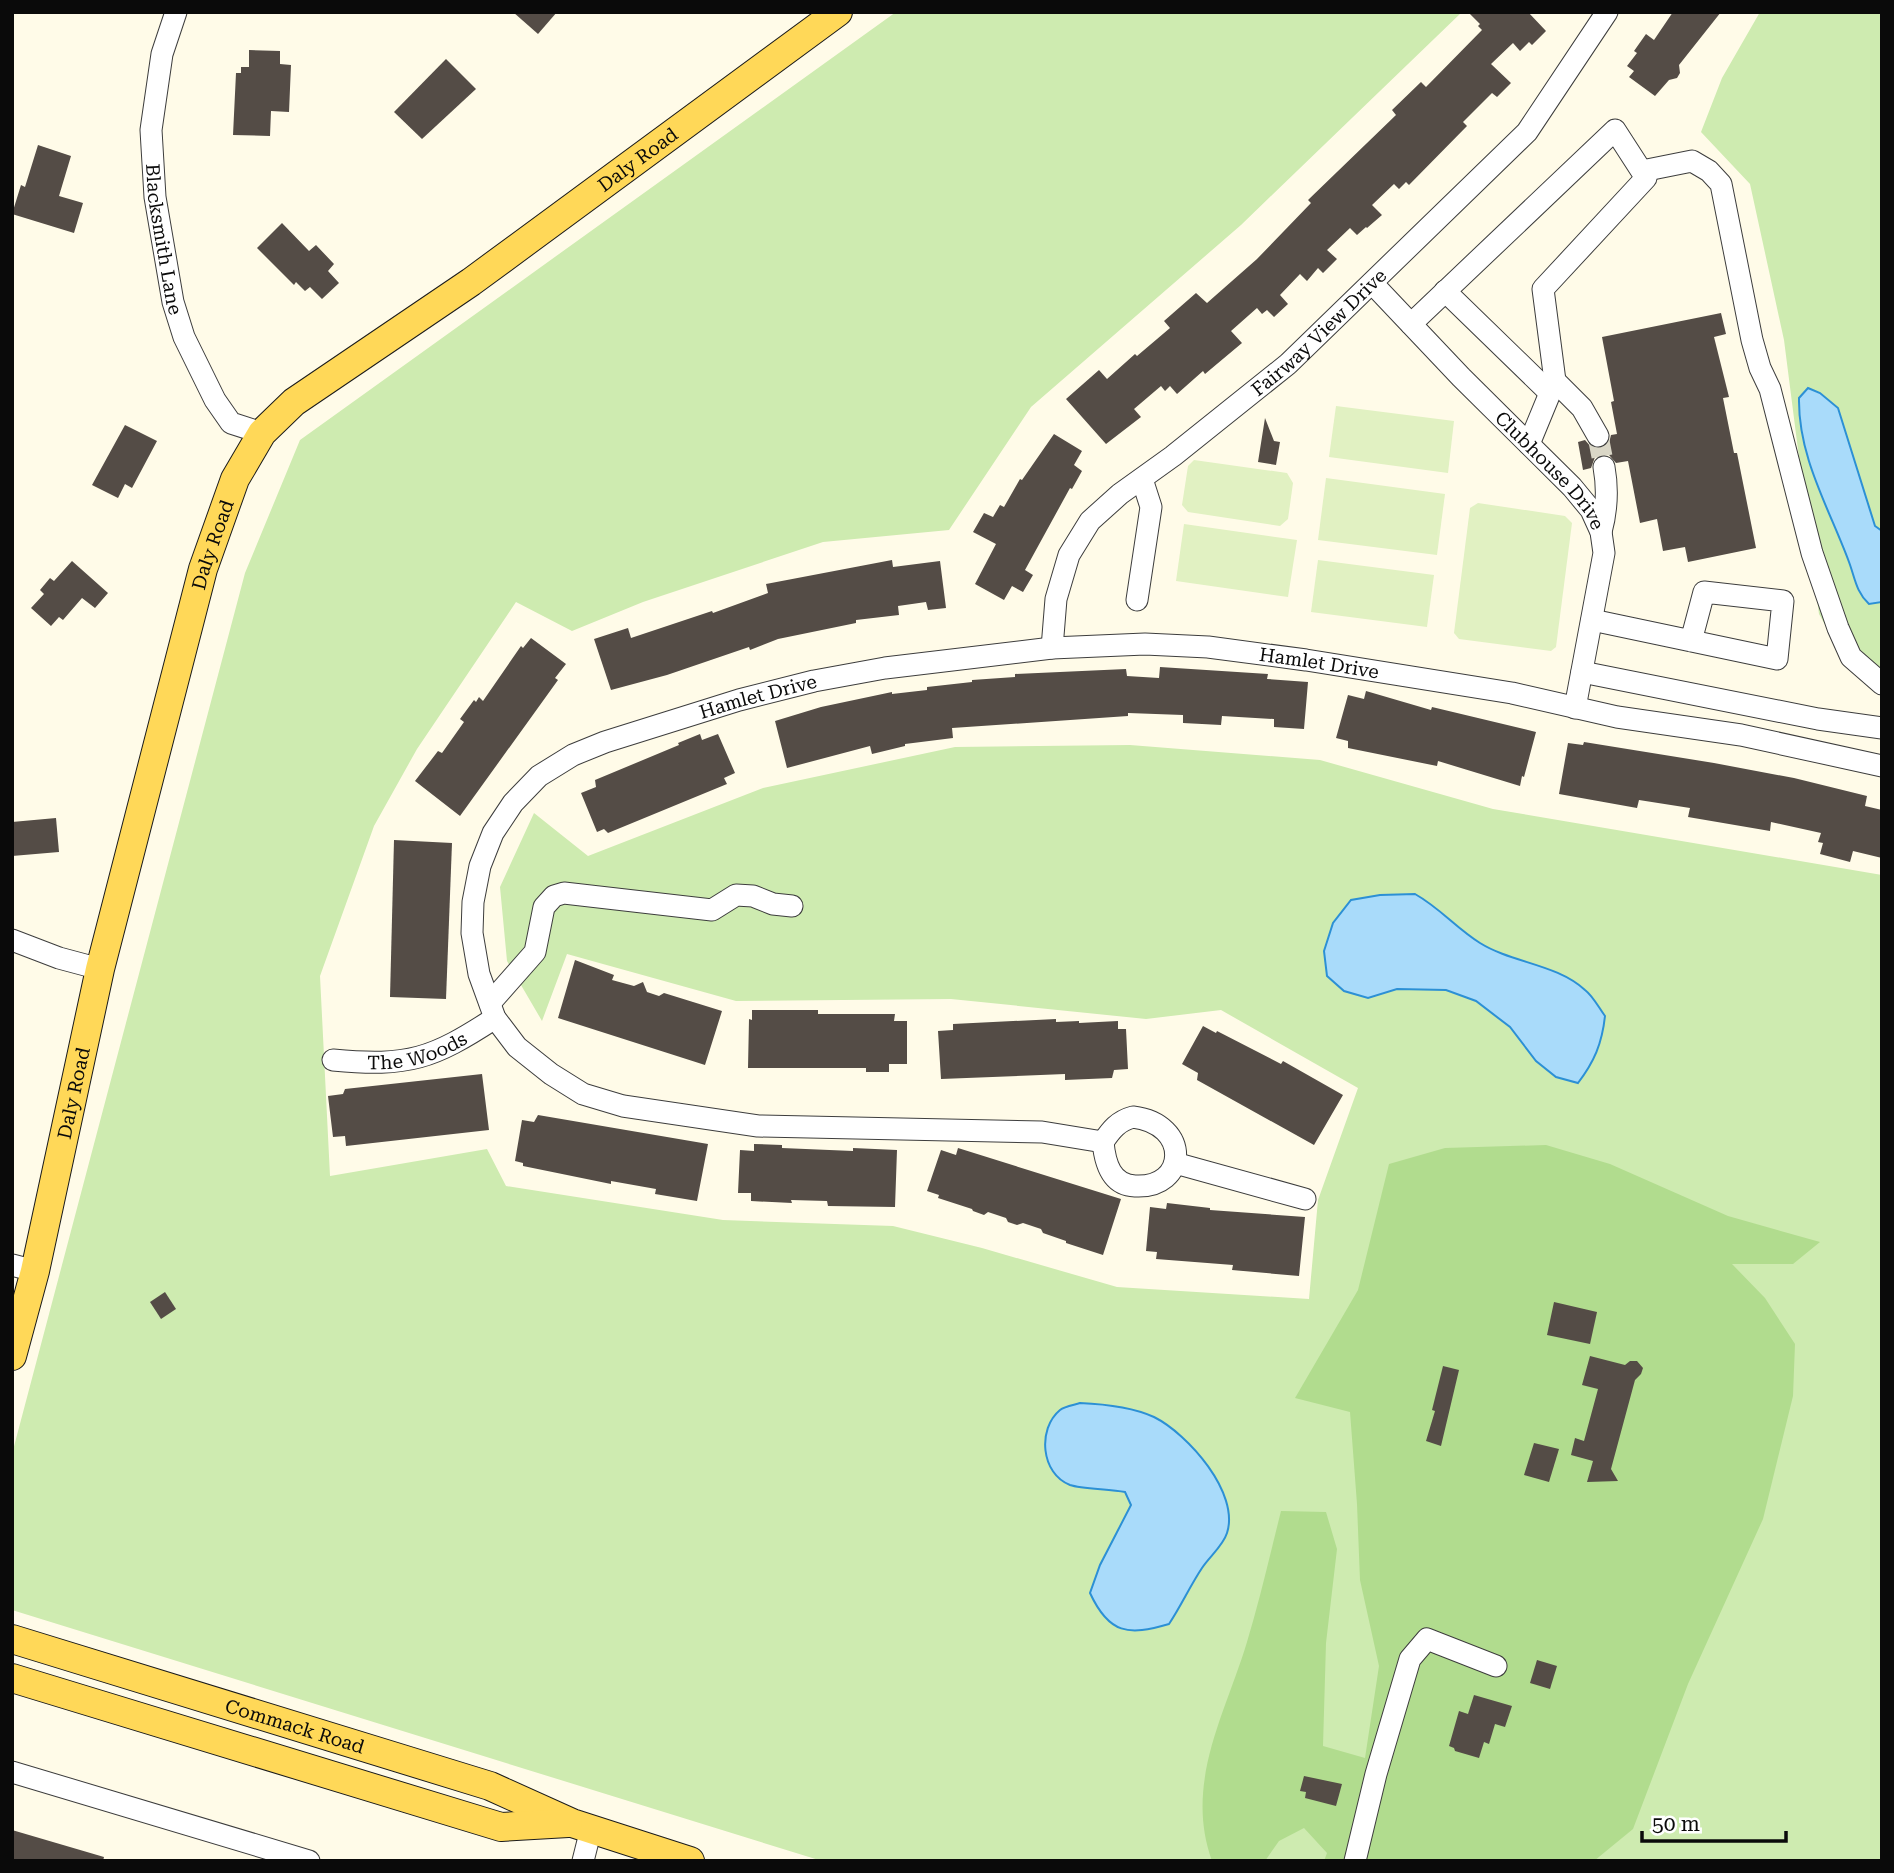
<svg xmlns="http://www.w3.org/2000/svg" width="1894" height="1873" font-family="'Roboto Serif',serif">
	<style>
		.green { fill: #ceebb0 }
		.forest { fill: #b1dc8e }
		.pitch { fill: #e1f1c2 }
		.water { fill: #a9dbfa; stroke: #2c90d5; stroke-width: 2 }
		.building { fill: #544c46 }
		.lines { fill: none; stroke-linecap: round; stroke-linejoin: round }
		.minor-tunnel { stroke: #dad7c7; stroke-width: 21; stroke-dasharray: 21 10; stroke-linecap: butt }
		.minor-casing { stroke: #3d3d3d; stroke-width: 23 }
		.major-casing { stroke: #1b1b1b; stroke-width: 30 }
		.minor { stroke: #fff; stroke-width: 21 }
		.major { stroke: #ffd858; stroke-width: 28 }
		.labels { text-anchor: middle; stroke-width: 7; stroke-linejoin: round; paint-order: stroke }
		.street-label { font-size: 19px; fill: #0a0a0a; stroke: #fff }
	</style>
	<rect width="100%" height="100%" fill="#fffbe8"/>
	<!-- green -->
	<g class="green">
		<path d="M896,12H1462L1241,225L1031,407L949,530L823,542L643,602L572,631L516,602L417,749L374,826L320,976L330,1176L487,1149L506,1186L723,1220L893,1226L982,1248L1117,1287L1309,1299L1318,1200L1358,1088L1221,1010L1146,1019L951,999L736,1001L567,954L542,1021L507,961L500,887L534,813L588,856L763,788L955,747L1130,745L1320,760L1493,809L1882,875V1861H822L12,1610V1454L245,573L300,440Z"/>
		<path d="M1760,12H1882V675L1839,650L1819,614L1784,340L1750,184L1701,132L1722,78Z"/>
	</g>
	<!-- forest -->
	<path class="forest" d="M1546,1145L1610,1164L1728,1216L1820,1242L1793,1264H1732L1765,1298L1795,1344L1793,1396L1763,1519L1688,1684L1633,1829L1594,1861H1324L1327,1853L1304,1828L1279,1841L1265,1861H1212C1184,1783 1225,1715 1247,1642C1260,1599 1270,1555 1281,1511L1326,1512L1337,1549L1326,1643L1323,1746L1365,1758L1379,1666L1360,1580L1357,1504L1350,1412L1295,1398L1358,1290L1389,1164L1445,1148Z"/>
	<!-- pitch -->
	<g class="pitch">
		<path d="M1336,406L1454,421L1448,473L1329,457Z"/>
		<path d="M1194,460L1287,473L1293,483L1288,519L1280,526L1188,512L1182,505L1188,466Z"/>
		<path d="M1326,478L1445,494L1437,555L1318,540Z"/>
		<path d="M1478,503L1565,516L1572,523L1556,647L1551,651L1459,639L1454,633L1470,508Z"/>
		<path d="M1184,524L1297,540L1288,597L1176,581Z"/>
		<path d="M1318,560L1434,575L1427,627L1311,612Z"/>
	</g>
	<!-- water -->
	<g class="water">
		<path d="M1808,388L1820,393L1838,408L1875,526L1882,531V602L1869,604C1856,592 1855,578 1849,562C1829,508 1798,457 1799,398Z"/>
		<path d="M1415,894C1440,908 1456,928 1480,943C1512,963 1557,964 1585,990C1593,996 1599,1008 1605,1016C1602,1044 1594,1062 1578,1083L1556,1077L1536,1061L1510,1027L1476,1001L1446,990L1397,989L1368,998L1344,991L1327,976L1324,951L1333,923L1351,900L1380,895Z"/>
		<path d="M1080,1403C1104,1404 1132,1407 1154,1417C1188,1434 1240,1493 1227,1533C1223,1546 1209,1557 1202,1568C1190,1586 1181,1606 1169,1624C1128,1636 1109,1634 1090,1593L1100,1565L1131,1505L1125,1492C1110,1489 1082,1489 1070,1485C1041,1474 1037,1429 1060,1410C1065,1406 1074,1405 1080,1403Z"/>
	</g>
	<!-- building -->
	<g class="building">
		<path d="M513,12H557L538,34Z"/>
		<path d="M1468,12H1528L1546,31L1532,45L1529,42L1520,51L1513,43L1491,64L1511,83L1497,97L1492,93L1463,122L1467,126L1409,185L1406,182L1399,189L1394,184L1372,205L1382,215L1367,228L1366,227L1357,235L1350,228L1327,250L1337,259L1323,273L1318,268L1307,281L1300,274L1280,295L1288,304L1274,317L1267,310L1262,314L1257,308L1231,331L1242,343L1205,374L1203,371L1177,394L1170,386L1165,391L1161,386L1134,409L1141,417L1106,444L1066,399L1099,370L1107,379L1135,354L1137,356L1170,328L1164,321L1196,293L1207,303L1257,259L1311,203L1308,200L1396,115L1392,110L1421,82L1426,87L1482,30L1478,26L1480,24Z"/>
		<path d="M1673,12H1721L1679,65L1680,73L1677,78L1669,80L1655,96L1629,77L1634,71L1627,66L1637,53L1634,51L1646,34L1654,40Z"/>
		<path d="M249,50L280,51V64L291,65L289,112L271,111L270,136L233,135L236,73H241V67H249Z"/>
		<path d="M446,59L476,89L422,139L394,112Z"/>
		<path d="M38,145L71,156L59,196L83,203L74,233L12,214L21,185L25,187Z"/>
		<path d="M282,223L309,251L316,245L334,264L328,271L339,283L322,299L310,287L305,291L296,282L294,285L257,248Z"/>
		<path d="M1721,313L1726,334L1714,337L1729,397L1723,398L1734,453H1737L1756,548L1688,562L1685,547L1663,551L1657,519L1640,523L1628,461L1616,463L1609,455L1601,454L1595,457L1591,468L1583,470L1578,442L1585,440L1591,447L1599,449L1609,443L1611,435L1617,434L1611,402L1614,401L1602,337Z"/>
		<path d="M1265,418L1274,441L1280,442L1276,465L1258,462Z"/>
		<path d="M125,425L157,441L132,488L125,484L118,498L92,485Z"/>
		<path d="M1054,434L1082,451L1074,465L1082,471L1072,489L1070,488L1025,570L1033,575L1023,592L1012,586L1004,600L975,584L996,544L973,532L984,513L993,517L1000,505L1004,507L1020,479L1022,480Z"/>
		<path d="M892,560L893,567L940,561L946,608L928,610L926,602L898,606L899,615L856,620V623L778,639L750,650L749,647L667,675L611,690L594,639L628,628L631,638L712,611L713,613L768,593L766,584Z"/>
		<path d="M72,561L108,593L95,608L82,598L63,620L59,617L51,626L31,608L44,594L40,590L50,578L54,581Z"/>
		<path d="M531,638L566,664L555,678L558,680L460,816L415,781L438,751L442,753L464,722L460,719L474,700L476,702L479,697L483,701L521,646L523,648Z"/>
		<path d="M1160,667L1268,674L1267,679L1308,682L1304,729L1274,727V719L1222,716L1221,725L1183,723V715L1128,713V716L952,728L953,738L905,744V746L872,754L870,746L787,768L775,721L821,707L892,692V694L927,690V687L972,682V680L1015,677V674L1126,669L1127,676L1159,678Z"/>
		<path d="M1366,691L1431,710L1432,707L1536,732L1524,777L1522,776L1520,786L1438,761L1437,766L1348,748V741L1336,738L1348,695L1364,699Z"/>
		<path d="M700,734L702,740L718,734L735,773L724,778L727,784L608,833L604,829L597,832L581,793L596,787L595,780L679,745L678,743Z"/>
		<path d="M1584,742L1714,763L1794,778L1867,796L1865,806L1882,810V858L1853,851L1850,862L1820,854L1823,843L1818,842L1821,833L1771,822L1770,831L1688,817L1690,808L1639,800L1637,808L1559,794L1568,743L1583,745Z"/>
		<path d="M56,818L59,852L12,856V822Z"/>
		<path d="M394,840L452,843L446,999L390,997Z"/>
		<path d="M575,960L614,975L612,980L634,986L643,982L647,992L659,996L664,993L722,1011L705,1065L558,1018Z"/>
		<path d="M752,1010H818V1014H895L894,1021H907V1064H889V1072H866V1068H748L749,1019L752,1020Z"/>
		<path d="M1056,1019V1022L1079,1021V1023L1118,1021V1029H1126L1128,1069L1114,1070L1112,1078L1065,1080V1074L941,1079L938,1031L953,1030V1024Z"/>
		<path d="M1203,1026L1216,1033L1217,1031L1281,1064L1283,1061L1343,1095L1314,1145L1197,1080L1198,1073L1182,1064Z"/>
		<path d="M482,1074L489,1130L346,1146L345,1136L333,1137L328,1096L343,1094L345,1089Z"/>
		<path d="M538,1115L708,1144L697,1201L655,1194L656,1189L611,1181V1184L523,1166V1163L515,1161L522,1120L534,1122Z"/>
		<path d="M754,1144L782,1145V1148L853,1151V1148L897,1150L895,1207L828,1206L827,1201L791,1200L792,1203L751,1201V1193H738L740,1150L754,1151Z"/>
		<path d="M958,1148L1121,1199L1103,1255L1066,1243V1241L1043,1233L1041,1229L1023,1223L1017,1225L1008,1222L1006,1218L988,1212L984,1215L973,1211L972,1209L938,1198L939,1195L927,1191L941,1150L956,1155Z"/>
		<path d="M1167,1203L1210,1208V1210L1305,1217L1299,1276L1232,1270L1233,1265L1156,1259L1157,1252L1146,1251L1150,1207L1166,1209Z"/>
		<path d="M165,1292L176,1309L161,1319L150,1302Z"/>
		<path d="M1554,1302L1597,1312L1590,1344L1547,1335Z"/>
		<path d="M1590,1356L1625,1365L1630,1361H1637L1643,1368L1641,1374L1635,1380L1611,1469L1618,1481L1587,1482L1593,1461L1571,1455L1575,1438L1584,1441L1598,1389L1582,1385Z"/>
		<path d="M1443,1366L1459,1370L1441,1446L1426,1441L1435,1411L1432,1410Z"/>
		<path d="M1534,1443L1559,1449L1549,1482L1524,1475Z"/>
		<path d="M1537,1660L1557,1666L1550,1689L1530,1683Z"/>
		<path d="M1474,1695L1512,1706L1505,1727L1495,1724L1489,1744L1484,1742L1479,1758L1455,1751L1454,1748L1449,1746L1459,1711L1468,1714Z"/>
		<path d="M1304,1776L1342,1784L1336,1806L1305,1798L1306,1792L1300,1791Z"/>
		<path d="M12,1830L104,1857L103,1861H12Z"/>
	</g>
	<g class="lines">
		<!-- minor-tunnel -->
		<path class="minor-tunnel" d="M1598,436L1604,467"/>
		<defs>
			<g id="minor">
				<path id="s1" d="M176,12L162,54L151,130L155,197L173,302L184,337L215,400L231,423L262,433"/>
				<path d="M1642,171L1692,161L1709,171L1721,184L1752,340L1760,368L1770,389L1812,553L1838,628L1851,657L1882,684"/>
				<path id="s2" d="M1372,283L1461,377L1572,487L1591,510L1601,532L1604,553L1575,708"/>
				<path d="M1445,291L1550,393"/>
				<path d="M1411,324L1615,130L1646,178L1543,289L1555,381L1529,444"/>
				<path d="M1555,381L1582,408L1598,436"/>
				<path d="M1601,532C1607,510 1608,489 1604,467"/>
				<path d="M1137,600L1151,507L1142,479"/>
				<path d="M1592,620L1777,659L1783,601L1704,592L1691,641"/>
				<path id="s3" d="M1052,648L1056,599L1069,555L1090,521L1120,494L1173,456L1288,364L1527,132L1607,12"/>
				<path d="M1582,672L1818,719L1882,728"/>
				<path d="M12,940L59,958L100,969"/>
				<path d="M490,1003L535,952L544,907L554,896L564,893L712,910L736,895L753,896L773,904L792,906"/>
				<path id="s4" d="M333,1060C409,1067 432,1059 495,1018"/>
				<path d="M1133,1117C1191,1124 1188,1189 1135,1186C1111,1185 1105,1163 1103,1142C1111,1130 1118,1121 1133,1117Z"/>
				<path id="s5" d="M1103,1142L1042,1132L758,1126L623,1106L583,1094L551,1074L517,1047L495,1018L479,974L472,933L473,902L480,866L493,833L513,803L539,776L573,755L605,742L739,700L814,681L885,668L1052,648L1145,644L1208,647L1306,660L1512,693L1617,717L1741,735L1882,766"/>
				<path d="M1175,1163L1305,1199"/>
				<path d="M12,1265L35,1271"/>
				<path d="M12,1772L309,1861"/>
				<path d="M583,1861L591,1829"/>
				<path d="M1355,1861L1376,1774L1410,1659L1427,1639L1496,1666"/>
			</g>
			<g id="major">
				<path id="s6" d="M12,1356L35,1271L100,969L203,569L235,479L262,433L294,402L471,282L838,12"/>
				<path id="s7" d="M12,1639L490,1786L572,1823L690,1861"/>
				<path d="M12,1678L501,1827L568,1823"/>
			</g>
		</defs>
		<!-- minor casing -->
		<use href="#minor" class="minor-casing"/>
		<!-- major casing -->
		<use href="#major" class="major-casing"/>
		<!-- minor -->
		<use href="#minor" class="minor"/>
		<!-- major -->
		<use href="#major" class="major"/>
	</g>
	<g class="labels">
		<!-- street labels -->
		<g class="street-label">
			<text dy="7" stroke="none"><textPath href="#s6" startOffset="1424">Daly Road</textPath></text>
			<text dy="7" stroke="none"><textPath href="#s1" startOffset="231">Blacksmith Lane</textPath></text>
			<text dy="7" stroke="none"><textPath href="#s3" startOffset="432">Fairway View Drive</textPath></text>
			<text dy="7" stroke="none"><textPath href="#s2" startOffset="259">Clubhouse Drive</textPath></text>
			<text dy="7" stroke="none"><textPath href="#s6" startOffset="836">Daly Road</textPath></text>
			<text dy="7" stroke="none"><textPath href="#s5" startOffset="1708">Hamlet Drive</textPath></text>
			<text dy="7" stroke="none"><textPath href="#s5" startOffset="1141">Hamlet Drive</textPath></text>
			<text dy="7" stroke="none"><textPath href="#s4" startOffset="86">The Woods</textPath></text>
			<text dy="7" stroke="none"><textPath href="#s6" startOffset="270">Daly Road</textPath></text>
			<text dy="7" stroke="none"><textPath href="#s7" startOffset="296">Commack Road</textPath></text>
		</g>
	</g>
	<!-- border -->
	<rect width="1894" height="1873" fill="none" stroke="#0a0a0a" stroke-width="28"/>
	<!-- scale -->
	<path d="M1642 1831v10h144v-10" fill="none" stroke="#0a0a0a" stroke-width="3.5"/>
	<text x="1652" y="1831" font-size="21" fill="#0a0a0a" stroke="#ffffff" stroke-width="5" paint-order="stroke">50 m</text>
</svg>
